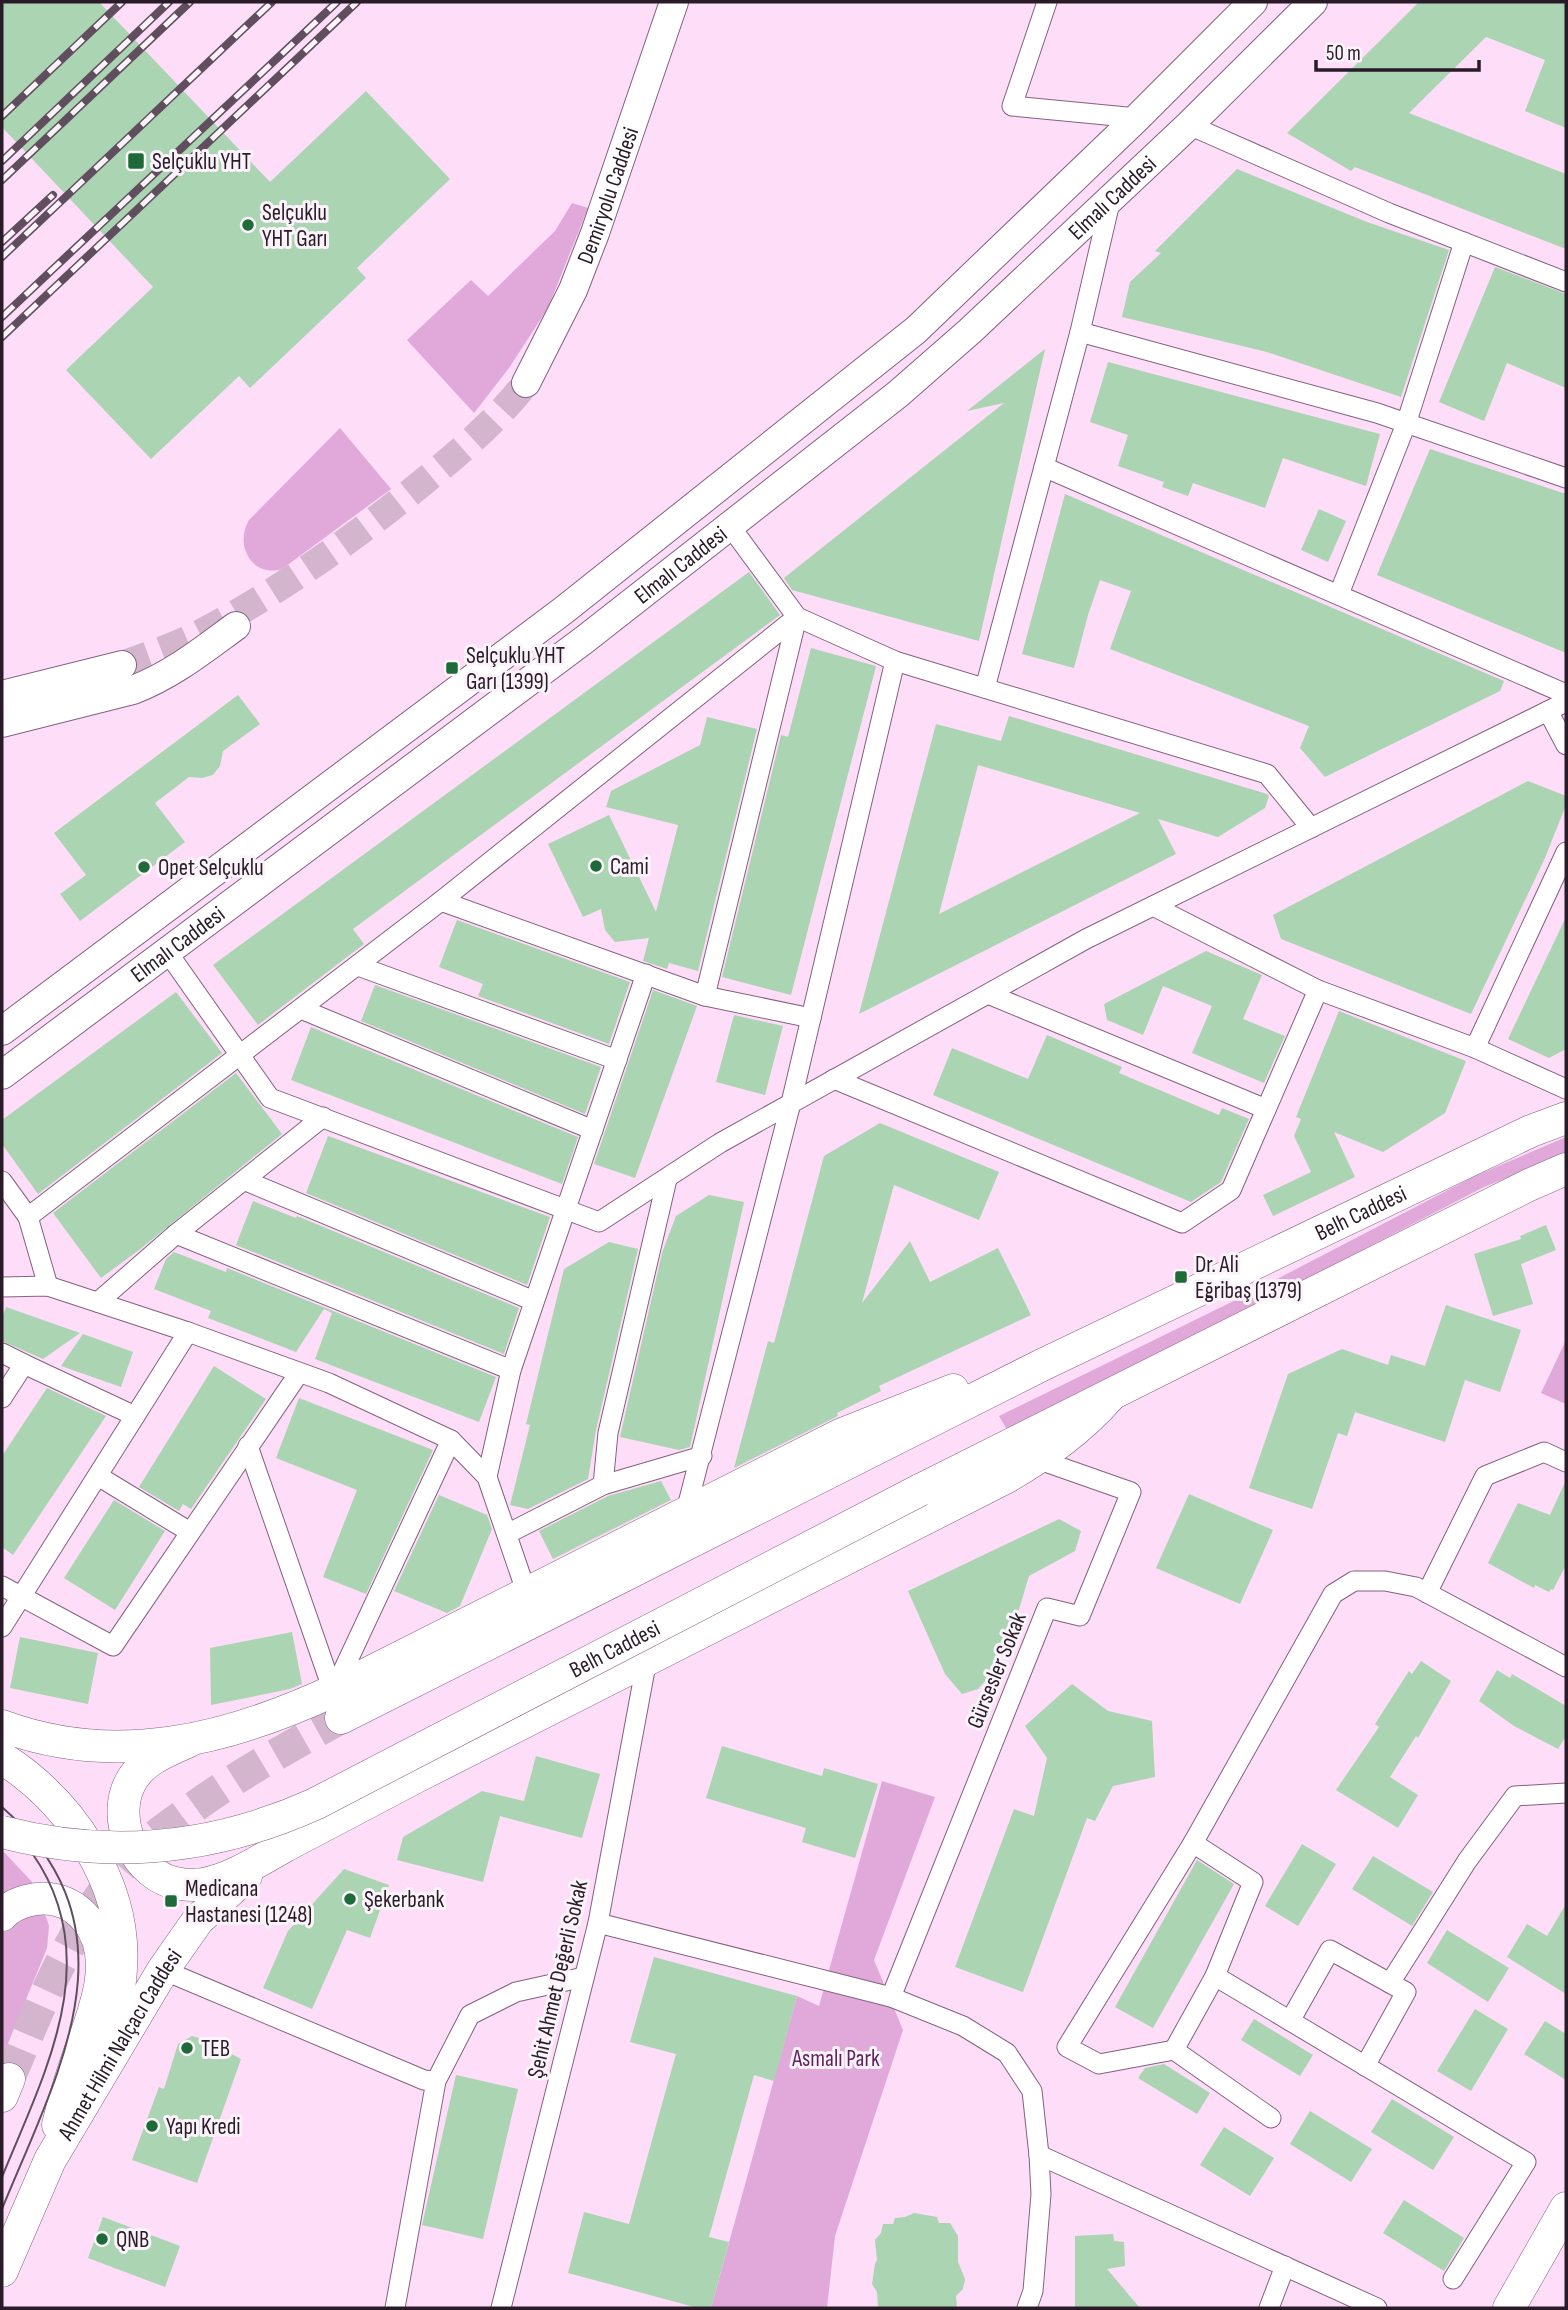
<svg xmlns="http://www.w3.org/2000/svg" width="1568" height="2310" font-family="'Sofia Sans Condensed',sans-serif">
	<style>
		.green { fill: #e0a9d9 }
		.building { fill: #abd4b3; fill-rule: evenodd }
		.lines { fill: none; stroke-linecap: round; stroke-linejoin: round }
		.secondary-tunnel { stroke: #d3b6ce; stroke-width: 28; stroke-dasharray: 28 14; stroke-linecap: butt }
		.primary-tunnel { stroke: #d3b6ce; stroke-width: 32; stroke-dasharray: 32 16; stroke-linecap: butt }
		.minor-casing { stroke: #84617f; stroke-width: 21 }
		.secondary-casing { stroke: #84617f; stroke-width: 30 }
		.primary-casing { stroke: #84617f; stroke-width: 33 }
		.minor { stroke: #fff; stroke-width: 19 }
		.secondary { stroke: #fff; stroke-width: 28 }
		.primary { stroke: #fff; stroke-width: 32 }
		.tram { stroke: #604e5e; stroke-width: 2 }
		.rail-casing { stroke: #604e5e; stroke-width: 8 }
		.rail { stroke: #fbf3fa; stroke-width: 5; stroke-dasharray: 16; stroke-linecap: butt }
		.primary-bridge-casing { stroke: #84617f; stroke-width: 33; stroke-linecap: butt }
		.primary-bridge { stroke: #fff; stroke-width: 32 }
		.poi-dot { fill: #1e6a39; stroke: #fbf3fa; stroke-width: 2.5 }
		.labels { text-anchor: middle; stroke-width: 6; stroke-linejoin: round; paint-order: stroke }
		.poi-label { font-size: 23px; fill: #291b27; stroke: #fbf3fa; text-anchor: start }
		.street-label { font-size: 23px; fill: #291b27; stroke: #fbf3fa }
		.park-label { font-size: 23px; fill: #5f1f5a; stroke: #fbf3fa }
	</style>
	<rect width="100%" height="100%" fill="#fdddf8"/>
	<!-- green -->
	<g class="green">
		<path d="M572,203L588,208L548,308L509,368L474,413L407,340L471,280L488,296L555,231Z"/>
		<path d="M340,428L391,489L282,569C252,578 234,545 249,520Z"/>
		<path d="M1566,1137V1154L1484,1187L1009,1433L999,1416L1252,1292L1475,1176Z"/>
		<path d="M1566,1340V1404L1541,1393Z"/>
		<path d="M882,1781L935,1797L874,1960L903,2030L835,2236L827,2308H711L797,1996L819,2006Z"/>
		<path d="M2,1850L33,1883V1885L2,1899Z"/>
		<path d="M45,1914L49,1926L47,1948L2,2058V1926L9,1917Z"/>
	</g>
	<!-- building -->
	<g class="building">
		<path d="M2,2H99L270,182L366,91L450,179L357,268L366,278L250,388L239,376L151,459L66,370L153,287L2,127Z"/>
		<path d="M1419,2H1566V128L1525,111L1545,60L1486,37L1409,113L1566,174V249L1355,167L1351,171L1287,133Z"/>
		<path d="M1237,169L1367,222L1449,250L1401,397L1267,352L1122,317L1130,282L1161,253L1155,251Z"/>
		<path d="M1495,267L1566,294V388L1507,363L1484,421L1439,402Z"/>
		<path d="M1045,349L979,641L792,590L784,578L1004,403L967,411Z"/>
		<path d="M1108,362L1380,434L1366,486L1283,458L1265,508L1193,483L1188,496L1162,487L1164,482L1118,466L1128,435L1090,422Z"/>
		<path d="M1430,449L1566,494V653L1377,575Z"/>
		<path d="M1065,494L1504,681L1500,691L1325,777L1300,748L1309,726L1110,649L1131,591L1100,580L1088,615L1074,668L1022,654Z"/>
		<path d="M1319,509L1346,521L1328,562L1301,550Z"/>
		<path d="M749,572L780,615L353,929L364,944L258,1025L213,965Z"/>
		<path d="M811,648L876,666L791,995L722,977L781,735L788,737Z"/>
		<path d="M238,695L260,724L223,751L220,766L213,775L202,778L189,777L155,803L185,842L80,921L60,894L86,875L54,833Z"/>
		<path d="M1009,716L1267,794L1269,796L1265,808L1218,837L1158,819L1176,854L859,1014L936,724L1001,741ZM978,765L1140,813L939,914Z"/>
		<path d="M707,717L757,729L698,971L669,963L667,969L643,961L649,938L615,942L605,930L601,909L583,917L548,844L609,815L656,912L678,825L606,807L611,791L700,745Z"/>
		<path d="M1528,781L1566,796V805L1545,858L1471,1014L1281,939L1273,915Z"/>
		<path d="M1566,917V1049L1549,1058L1508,1039Z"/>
		<path d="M457,920L630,982L609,1044L478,996L483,984L439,967Z"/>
		<path d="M1206,951L1262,975L1243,1019L1285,1036L1264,1083L1192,1053L1212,1006L1163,986L1143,1035L1107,1020L1104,1004Z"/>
		<path d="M375,985L601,1067L585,1114L361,1021Z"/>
		<path d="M653,990L697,1006L635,1178L594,1164Z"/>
		<path d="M176,992L222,1053L38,1194L2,1144V1120Z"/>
		<path d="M1339,1011L1466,1061L1445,1113L1383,1152L1334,1132L1355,1177L1273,1216L1263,1195L1311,1172L1294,1136L1301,1119L1296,1117Z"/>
		<path d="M734,1015L783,1026L765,1095L716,1082Z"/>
		<path d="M311,1027L578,1137L562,1184L291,1080Z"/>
		<path d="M1047,1035L1122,1067L1119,1073L1219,1115L1222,1108L1249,1119L1221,1182L1191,1202L933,1095L952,1048L1028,1079Z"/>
		<path d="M236,1073L282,1134L139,1250L101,1278L53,1213Z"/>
		<path d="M880,1123L999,1172L979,1220L894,1185L862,1303L910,1241L930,1282L998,1248L1031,1315L879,1386L881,1391L837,1413L838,1416L734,1468L768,1341L774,1343L824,1156Z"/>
		<path d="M328,1136L550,1217L527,1285L306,1193Z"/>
		<path d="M709,1195L744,1202L690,1447L679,1450L620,1437L662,1253L676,1216Z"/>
		<path d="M253,1201L296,1218L297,1216L519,1308L504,1354L236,1245Z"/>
		<path d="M1546,1225L1556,1250L1521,1264L1533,1304L1493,1316L1474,1254L1521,1239L1520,1236Z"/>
		<path d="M609,1242L638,1249L596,1430L588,1479L528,1509L510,1505L530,1425L526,1424L564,1269Z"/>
		<path d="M174,1252L226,1272L227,1268L496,1377L479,1422L315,1359L332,1313L324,1309L296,1352L208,1318L211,1311L154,1289L166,1259Z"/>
		<path d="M1446,1305L1521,1330L1500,1392L1465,1380L1445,1442L1355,1412L1347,1436L1338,1433L1312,1509L1249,1488L1288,1374L1342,1349L1388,1365L1391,1355L1425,1366Z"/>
		<path d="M6,1307L80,1333L43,1359L2,1341V1318Z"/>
		<path d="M83,1334L133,1352L121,1387L61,1366Z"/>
		<path d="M214,1366L266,1399L191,1509L183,1504L179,1511L139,1487Z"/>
		<path d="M47,1388L106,1416L13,1555L2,1547V1456Z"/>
		<path d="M299,1398L433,1450L366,1594L323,1577L357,1490L276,1458Z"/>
		<path d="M1566,1480V1565L1553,1590L1551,1589L1549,1592L1535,1585L1534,1588L1488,1563L1518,1503L1550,1515Z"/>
		<path d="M661,1481L671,1500L553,1559L539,1531L608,1496Z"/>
		<path d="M1189,1494L1273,1530L1240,1604L1156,1568Z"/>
		<path d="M439,1495L487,1515L492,1529L460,1606L447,1613L394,1591Z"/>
		<path d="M114,1500L165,1531L115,1610L64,1578Z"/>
		<path d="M1059,1519L1081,1531L1075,1551L1029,1576L1011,1636L992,1674L978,1689L962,1694L945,1674L908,1591Z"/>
		<path d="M292,1632L302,1684L290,1689L211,1705L210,1648Z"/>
		<path d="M20,1637L98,1653L88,1704L10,1688Z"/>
		<path d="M1421,1661L1451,1681L1418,1738L1416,1736L1390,1777L1418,1795L1398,1828L1336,1790L1379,1727L1375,1724L1409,1671L1412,1674Z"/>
		<path d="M1497,1670L1510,1678L1512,1674L1566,1706V1736L1558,1749L1514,1726L1479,1701Z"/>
		<path d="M1072,1684L1108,1711L1152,1721L1155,1777L1113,1786L1095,1821L1087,1818L1023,1992L955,1967L1014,1809L1034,1816L1047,1758L1025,1726Z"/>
		<path d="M722,1746L822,1776L824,1768L878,1784L855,1858L802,1842L806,1828L706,1798Z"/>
		<path d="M536,1756L600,1774L582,1838L500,1816L483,1882L397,1860L403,1837L482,1791L524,1801Z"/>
		<path d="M1302,1844L1336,1864L1298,1926L1265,1906Z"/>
		<path d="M1373,1856L1433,1892L1412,1926L1352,1889Z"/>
		<path d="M1197,1860L1234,1884L1153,2028L1115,2007Z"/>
		<path d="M344,1869L389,1885L370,1938L347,1930L312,2009L263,1988L288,1931Z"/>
		<path d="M1566,1904V1994L1507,1957L1527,1924L1547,1936Z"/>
		<path d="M1447,1930L1509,1968L1488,2002L1427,1963Z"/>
		<path d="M654,1957L797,1996L774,2081L754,2075L709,2237L729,2242L711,2308H698L568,2273L584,2212L629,2224L657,2122L676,2054L630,2042Z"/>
		<path d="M1475,2009L1508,2029L1471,2091L1437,2071Z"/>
		<path d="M1254,2019L1313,2055L1300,2076L1241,2040Z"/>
		<path d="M1545,2021L1566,2034V2080L1524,2054Z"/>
		<path d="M192,2036L203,2039L241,2059L197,2183L132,2160L159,2087L164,2089L178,2044Z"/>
		<path d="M1164,2064L1210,2093L1197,2114L1138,2078L1145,2068Z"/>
		<path d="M456,2075L518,2089L483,2239L422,2225Z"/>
		<path d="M1392,2099L1454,2137L1433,2170L1371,2132Z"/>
		<path d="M1310,2111L1372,2149L1351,2182L1290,2144Z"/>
		<path d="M1224,2127L1274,2158L1250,2196L1200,2165Z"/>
		<path d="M1404,2200L1464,2238L1444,2271L1383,2233Z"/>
		<path d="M914,2213L937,2217L939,2223H950L958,2236V2262L965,2279L963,2289L956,2296L957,2308H878L877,2292L872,2284L875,2264L877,2260L875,2240L881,2233L883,2224H893L895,2218L905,2217Z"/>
		<path d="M103,2217L180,2246L165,2287L88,2258Z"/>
		<path d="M1113,2234L1114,2241L1124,2242L1125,2266L1107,2269L1140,2308H1075V2236Z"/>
	</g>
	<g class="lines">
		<!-- secondary-tunnel -->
		<path class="secondary-tunnel" d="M122,665C149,655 176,646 201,633C277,593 356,537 422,483C460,452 496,421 526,383"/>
		<!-- primary-tunnel -->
		<path class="primary-tunnel" d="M9,2079C42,2002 72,1923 129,1860C144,1843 164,1829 182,1816C232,1778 287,1748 341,1718"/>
		<defs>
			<g id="minor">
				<path d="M1047,2L1012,106L1137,118"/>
				<path d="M1189,125L1389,213L1566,282"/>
				<path d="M1080,332L1377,413L1566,478"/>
				<path d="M1044,467L1566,694"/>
				<path d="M730,526L797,617L895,661L1267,774L1311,828"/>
				<path d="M1339,594L1406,424L1464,242"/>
				<path d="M985,688L1080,332L1111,198"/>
				<path d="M1548,711L1566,745"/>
				<path d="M441,901L705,996"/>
				<path d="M1153,906L1318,990L1475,1048L1566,1089"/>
				<path d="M166,950L270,1098L599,1222L720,1143L1086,939L1566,702"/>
				<path d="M358,966L617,1060"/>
				<path d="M988,994L1266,1109"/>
				<path d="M301,1009L593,1130"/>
				<path d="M1475,1048L1566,852"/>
				<path d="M834,1079L1182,1223L1231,1190L1318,990"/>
				<path d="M667,1179L608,1433L603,1485L702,1456"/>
				<path d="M2,1181L28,1217"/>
				<path d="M246,1181L534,1301"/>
				<path d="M176,1234L511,1370"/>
				<path d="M48,1286L28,1217L441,901L797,617L705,996L811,1018"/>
				<path d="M2,1287L48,1286L188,1332L329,1383L451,1440L487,1477L527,1594"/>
				<path d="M98,1302L176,1234L323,1117"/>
				<path d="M2,1353L24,1364"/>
				<path d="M2,1398L24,1364L135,1416"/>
				<path d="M248,1446L333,1691"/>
				<path d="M98,1476L190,1532"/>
				<path d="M487,1477L511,1370L646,974"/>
				<path d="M685,1515L791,1103L895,661"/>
				<path d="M507,1534L603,1485"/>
				<path d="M2,1586L113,1646L299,1373"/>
				<path d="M1427,1593L1485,1476L1544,1452L1566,1462"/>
				<path d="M2,1627L188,1332"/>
				<path d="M334,1690L451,1440"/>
				<path d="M598,1923L891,1997L963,2026L1007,2053L1032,2091L1039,2155L1041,2194L1033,2291L1027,2308"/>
				<path d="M163,1970L424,2080L436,2081"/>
				<path d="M1215,1976L1253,1882L1193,1843L1333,1594L1354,1581H1385L1416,1587L1566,1667"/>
				<path d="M1390,1983L1467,1861L1515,1796L1566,1793"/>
				<path d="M891,1997L1047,1608L1080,1616L1131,1492L1037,1459"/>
				<path d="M1290,2021L1330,1950L1406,1992L1365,2066"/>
				<path d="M1174,2050L1099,2064L1067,2047L1193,1843"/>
				<path d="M1271,2118L1174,2050L1215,1976L1526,2162L1453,2279"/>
				<path d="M1039,2155L1377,2308"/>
				<path d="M395,2308L436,2081L470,2015L516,1992L584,1977"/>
				<path d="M501,2308L598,1923L647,1659"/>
				<path d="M1269,2308L1285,2266"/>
			</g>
			<g id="secondary">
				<path id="s1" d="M526,383L573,290L595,233L674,2"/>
				<path d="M2,695L122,665"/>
				<path d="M2,723L133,690C172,675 203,650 236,626"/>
				<path d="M2,1031L564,610L916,330L1137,118L1253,2"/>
				<path id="s2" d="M2,1075L584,640L898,394L970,331L1189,125L1313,2"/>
			</g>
			<g id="primary">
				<path d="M920,1490L1529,1185L1566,1169"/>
				<path id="s3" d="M341,1718L1042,1365L1531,1131L1566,1118"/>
				<path d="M2,1726C116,1768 227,1740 333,1691L842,1434L953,1390"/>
				<path d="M189,1741C168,1751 146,1758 133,1778C108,1816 135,1879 181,1884C188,1885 196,1886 203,1884C232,1879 260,1860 285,1846C328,1823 372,1800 416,1777C612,1677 809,1577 1007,1477C1046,1454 1080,1430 1110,1396"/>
				<path d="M2,1758C71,1802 127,1884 121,1969C120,1996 110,2022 99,2047"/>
				<path d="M2,1915C15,1901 38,1896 56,1900C69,1903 79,1910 87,1920C120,1960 90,2021 76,2063C69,2084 63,2104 58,2125"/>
				<path d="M2,2096L9,2079"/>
				<path id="s4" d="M2,2271L50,2160L163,1970L198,1920L246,1876"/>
				<path d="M1509,2308L1566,2208"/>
			</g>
		</defs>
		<!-- minor casing -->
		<use href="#minor" class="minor-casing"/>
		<!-- secondary casing -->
		<use href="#secondary" class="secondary-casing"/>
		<!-- primary casing -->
		<use href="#primary" class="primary-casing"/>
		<!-- minor -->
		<use href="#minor" class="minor"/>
		<!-- secondary -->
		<use href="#secondary" class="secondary"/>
		<!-- primary -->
		<use href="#primary" class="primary"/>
		<!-- tram -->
		<g class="tram">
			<path d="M2,1807C141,1929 59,2070 2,2209"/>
			<path d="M2,2177C44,2074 107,1959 32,1853"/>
		</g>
		<defs>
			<g id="rail">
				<path d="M2,116L122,2"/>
				<path d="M2,161L169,2"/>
				<path d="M2,180L190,2"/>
				<path d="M2,242L53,195"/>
				<path d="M2,257L272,2"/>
				<path d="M2,317L337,2"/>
				<path d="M2,337L357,2"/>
			</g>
		</defs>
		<!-- rail casing -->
		<use href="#rail" class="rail-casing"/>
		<!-- rail -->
		<use href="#rail" class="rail"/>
		<defs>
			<g id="primary-bridge">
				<path id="s5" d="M2,1832C110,1860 213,1850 315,1804L920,1490"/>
			</g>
		</defs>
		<!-- primary-bridge casing -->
		<use href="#primary-bridge" class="primary-bridge-casing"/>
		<!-- primary-bridge -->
		<use href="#primary-bridge" class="primary-bridge"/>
	</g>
	<!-- markers -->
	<g class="poi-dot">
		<rect x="127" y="152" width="18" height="18" rx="3.5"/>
		<circle cx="248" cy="225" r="7"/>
		<rect x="445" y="661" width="14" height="14" rx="3.5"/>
		<circle cx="596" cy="866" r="7"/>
		<circle cx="144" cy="867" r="7"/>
		<rect x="1174" y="1270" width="14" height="14" rx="3.5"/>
		<circle cx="350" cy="1899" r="7"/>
		<rect x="164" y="1894" width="14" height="14" rx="3.5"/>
		<circle cx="187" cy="2048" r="7"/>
		<circle cx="152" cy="2126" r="7"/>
		<circle cx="102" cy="2239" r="7"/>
	</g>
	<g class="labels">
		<!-- poi labels -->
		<g class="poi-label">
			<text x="152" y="169">Selçuklu YHT</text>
			<text x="262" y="220">Selçuklu<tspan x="262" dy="26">YHT Garı</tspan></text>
			<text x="466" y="663">Selçuklu YHT<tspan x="466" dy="26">Garı (1399)</tspan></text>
			<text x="610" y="874">Cami</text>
			<text x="158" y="875">Opet Selçuklu</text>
			<text x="1195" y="1272">Dr. Ali<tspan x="1195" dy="26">Eğribaş (1379)</tspan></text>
			<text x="185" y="1896">Medicana<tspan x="185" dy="26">Hastanesi (1248)</tspan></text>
			<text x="364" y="1907">Şekerbank</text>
			<text x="201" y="2056">TEB</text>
			<text x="166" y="2134">Yapı Kredi</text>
			<text x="116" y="2247">QNB</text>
		</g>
		<!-- street labels -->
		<g class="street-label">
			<text dy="8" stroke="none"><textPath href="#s1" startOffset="205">Demiryolu Caddesi</textPath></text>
			<text dy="8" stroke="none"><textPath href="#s2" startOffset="1416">Elmalı Caddesi</textPath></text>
			<text dy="8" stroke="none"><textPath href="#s2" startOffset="849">Elmalı Caddesi</textPath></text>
			<text dy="8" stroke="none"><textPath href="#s2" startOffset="219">Elmalı Caddesi</textPath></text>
			<text dy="8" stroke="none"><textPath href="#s3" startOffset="1138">Belh Caddesi</textPath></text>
			<text dy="8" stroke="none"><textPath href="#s5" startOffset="658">Belh Caddesi</textPath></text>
			<text transform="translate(996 1670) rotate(-68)" y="8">Gürsesler Sokak</text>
			<text transform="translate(557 1979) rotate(-77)" y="8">Şehit Ahmet Değerli Sokak</text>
			<text dy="8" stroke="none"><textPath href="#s4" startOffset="256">Ahmet Hilmi Nalçacı Caddesi</textPath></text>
		</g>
		<!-- park labels -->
		<g class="park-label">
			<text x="836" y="2066">Asmalı Park</text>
		</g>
	</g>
	<!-- border -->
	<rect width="1568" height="2310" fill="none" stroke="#291b27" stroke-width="7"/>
	<!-- scale -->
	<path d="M1316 60v10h163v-10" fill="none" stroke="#291b27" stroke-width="3.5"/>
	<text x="1326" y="60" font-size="21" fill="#291b27" stroke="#fbf3fa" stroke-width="5" paint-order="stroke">50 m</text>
</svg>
